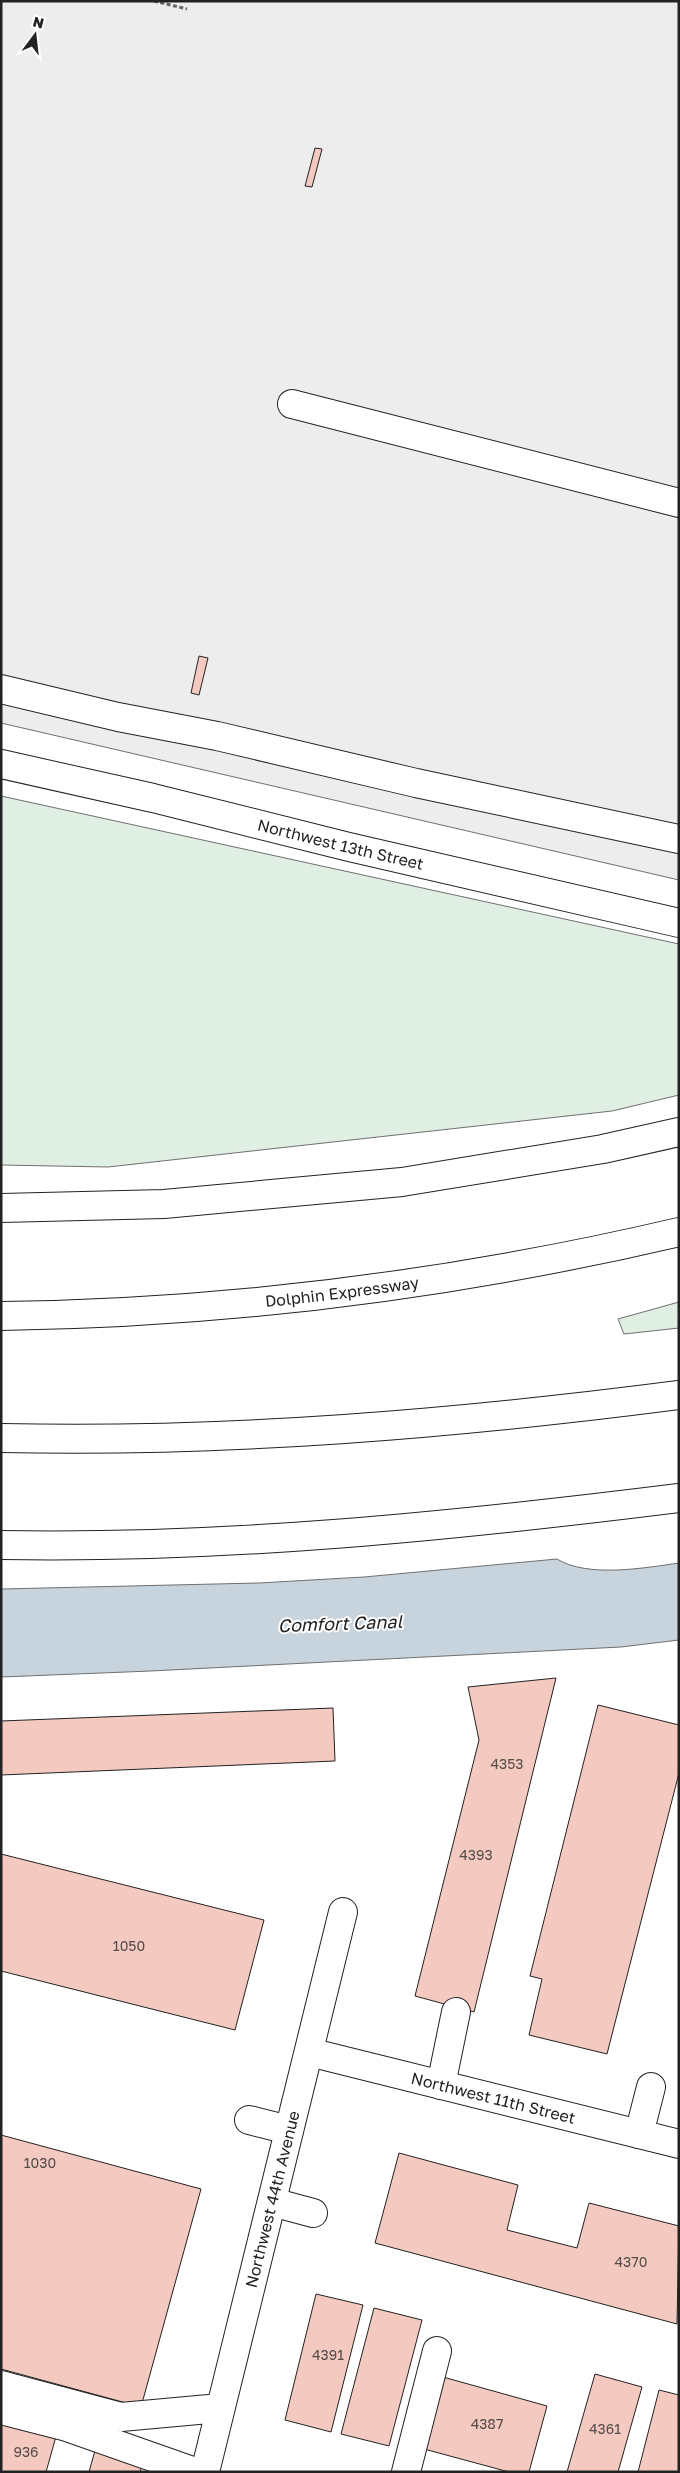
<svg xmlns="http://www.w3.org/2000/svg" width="680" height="2473" font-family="'Golos Text',sans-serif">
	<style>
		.green { fill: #e0efe3; stroke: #6f6f6f }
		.parking { fill: #ededed; stroke: #6f6f6f }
		.water { fill: #c7d3dd; stroke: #6f6f6f }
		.building { fill: #f3c9c0; stroke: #222 }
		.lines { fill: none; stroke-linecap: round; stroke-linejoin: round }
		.minor-casing { stroke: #222; stroke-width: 30 }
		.highway-casing { stroke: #222; stroke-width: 30 }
		.path { stroke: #646464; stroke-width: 3; stroke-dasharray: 4 2.5; stroke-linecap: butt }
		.minor { stroke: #fff; stroke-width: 28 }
		.highway { stroke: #fff; stroke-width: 28 }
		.labels { text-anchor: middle; stroke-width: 4; stroke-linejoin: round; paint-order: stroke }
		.number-label { font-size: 14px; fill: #564c4a }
		.street-label { font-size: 16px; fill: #222; stroke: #fff }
		.water-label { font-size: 18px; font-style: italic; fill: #222; stroke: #fff }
	</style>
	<rect width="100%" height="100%" fill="#fff"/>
	<!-- green -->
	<g class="green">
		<path d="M1,796L679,944V1095L612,1111L108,1167L1,1165Z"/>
		<path d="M679,1302V1328L624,1334L618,1319Z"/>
	</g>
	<!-- parking -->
	<path class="parking" d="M1,1H679V880L1,723Z"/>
	<!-- water -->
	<path class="water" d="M557,1559C588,1578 644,1568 679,1563V1640L621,1647L151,1671L1,1677V1589L259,1583L364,1577Z"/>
	<!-- building -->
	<g class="building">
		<path d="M315,148L322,149L312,187L305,186Z"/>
		<path d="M199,656L208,658L199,695L191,693Z"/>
		<path d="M556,1678L474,2012L415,1996L479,1740L468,1687Z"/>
		<path d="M598,1705L679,1725V1773L607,2054L529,2035L542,1979L530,1976Z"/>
		<path d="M333,1708L335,1761L1,1775V1721Z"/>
		<path d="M1,1854L264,1920L235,2030L1,1971Z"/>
		<path d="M1,2135L201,2189L141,2407L1,2369Z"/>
		<path d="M399,2153L518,2185L507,2230L577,2248L589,2203L679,2226L677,2324L375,2243Z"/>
		<path d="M316,2294L363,2305L331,2432L285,2420Z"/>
		<path d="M374,2308L422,2320L389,2446L341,2434Z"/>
		<path d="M595,2374L642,2387L618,2472H567Z"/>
		<path d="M443,2377L547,2406L529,2472H509L424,2449Z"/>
		<path d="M659,2390L679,2395V2472H638Z"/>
		<path d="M1,2417L57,2433L46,2472H1Z"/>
		<path d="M96,2447L144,2460L140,2472H89Z"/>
	</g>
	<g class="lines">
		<defs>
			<g id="minor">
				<path d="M292,404L679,503"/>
				<path d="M1,689L118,717L217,736L416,783L679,839"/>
				<path id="s1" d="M1,764L153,798L349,847L679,923"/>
				<path id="s2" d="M309,2052L679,2144"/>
				<path d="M441,2085L456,2012"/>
				<path d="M249,2120L289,2130"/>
				<path d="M639,2134L651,2087"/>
				<path d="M272,2202L313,2213"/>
				<path d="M1,2385L121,2417L220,2408"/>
				<path d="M1,2410L67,2427L195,2472"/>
				<path id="s3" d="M205,2472L343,1912"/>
				<path d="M406,2472L437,2351"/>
			</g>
			<g id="highway">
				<path d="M1,1208L164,1204L402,1182L603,1149L679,1132"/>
				<path id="s4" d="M1,1316C230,1313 457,1284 679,1232"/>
				<path d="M1,1438C228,1443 454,1424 679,1395"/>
				<path d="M1,1545C228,1549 454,1526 679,1498"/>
			</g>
		</defs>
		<!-- minor casing -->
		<use href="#minor" class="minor-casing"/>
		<!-- highway casing -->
		<use href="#highway" class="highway-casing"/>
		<!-- path -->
		<path class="path" d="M154,1L187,9"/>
		<!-- minor -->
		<use href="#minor" class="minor"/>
		<!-- highway -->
		<use href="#highway" class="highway"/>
	</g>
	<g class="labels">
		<!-- number labels -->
		<g class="number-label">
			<text x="507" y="1769">4353</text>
			<text x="476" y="1860">4393</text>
			<text x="129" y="1951">1050</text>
			<text x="40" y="2168">1030</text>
			<text x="631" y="2267">4370</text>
			<text x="328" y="2360">4391</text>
			<text x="487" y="2429">4387</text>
			<text x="605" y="2434">4361</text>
			<text x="26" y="2457">936</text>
		</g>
		<!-- street labels -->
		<g class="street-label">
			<text dy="6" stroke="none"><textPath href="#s1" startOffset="349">Northwest 13th Street</textPath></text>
			<text dy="6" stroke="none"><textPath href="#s4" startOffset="342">Dolphin Expressway</textPath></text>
			<text dy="6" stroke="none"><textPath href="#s2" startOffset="190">Northwest 11th Street</textPath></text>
			<text dy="6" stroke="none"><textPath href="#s3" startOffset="281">Northwest 44th Avenue</textPath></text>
		</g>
		<!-- water labels -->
		<g class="water-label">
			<text transform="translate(340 1624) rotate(-2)" y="6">Comfort Canal</text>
		</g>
	</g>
	<!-- border -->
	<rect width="680" height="2473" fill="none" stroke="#222222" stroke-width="5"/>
	<!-- north arrow -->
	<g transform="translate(35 35) rotate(15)" stroke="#ffffff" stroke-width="4" paint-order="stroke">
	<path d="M0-4L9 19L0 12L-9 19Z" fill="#222222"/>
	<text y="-8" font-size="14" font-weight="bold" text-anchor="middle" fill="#222222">N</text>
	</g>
</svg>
